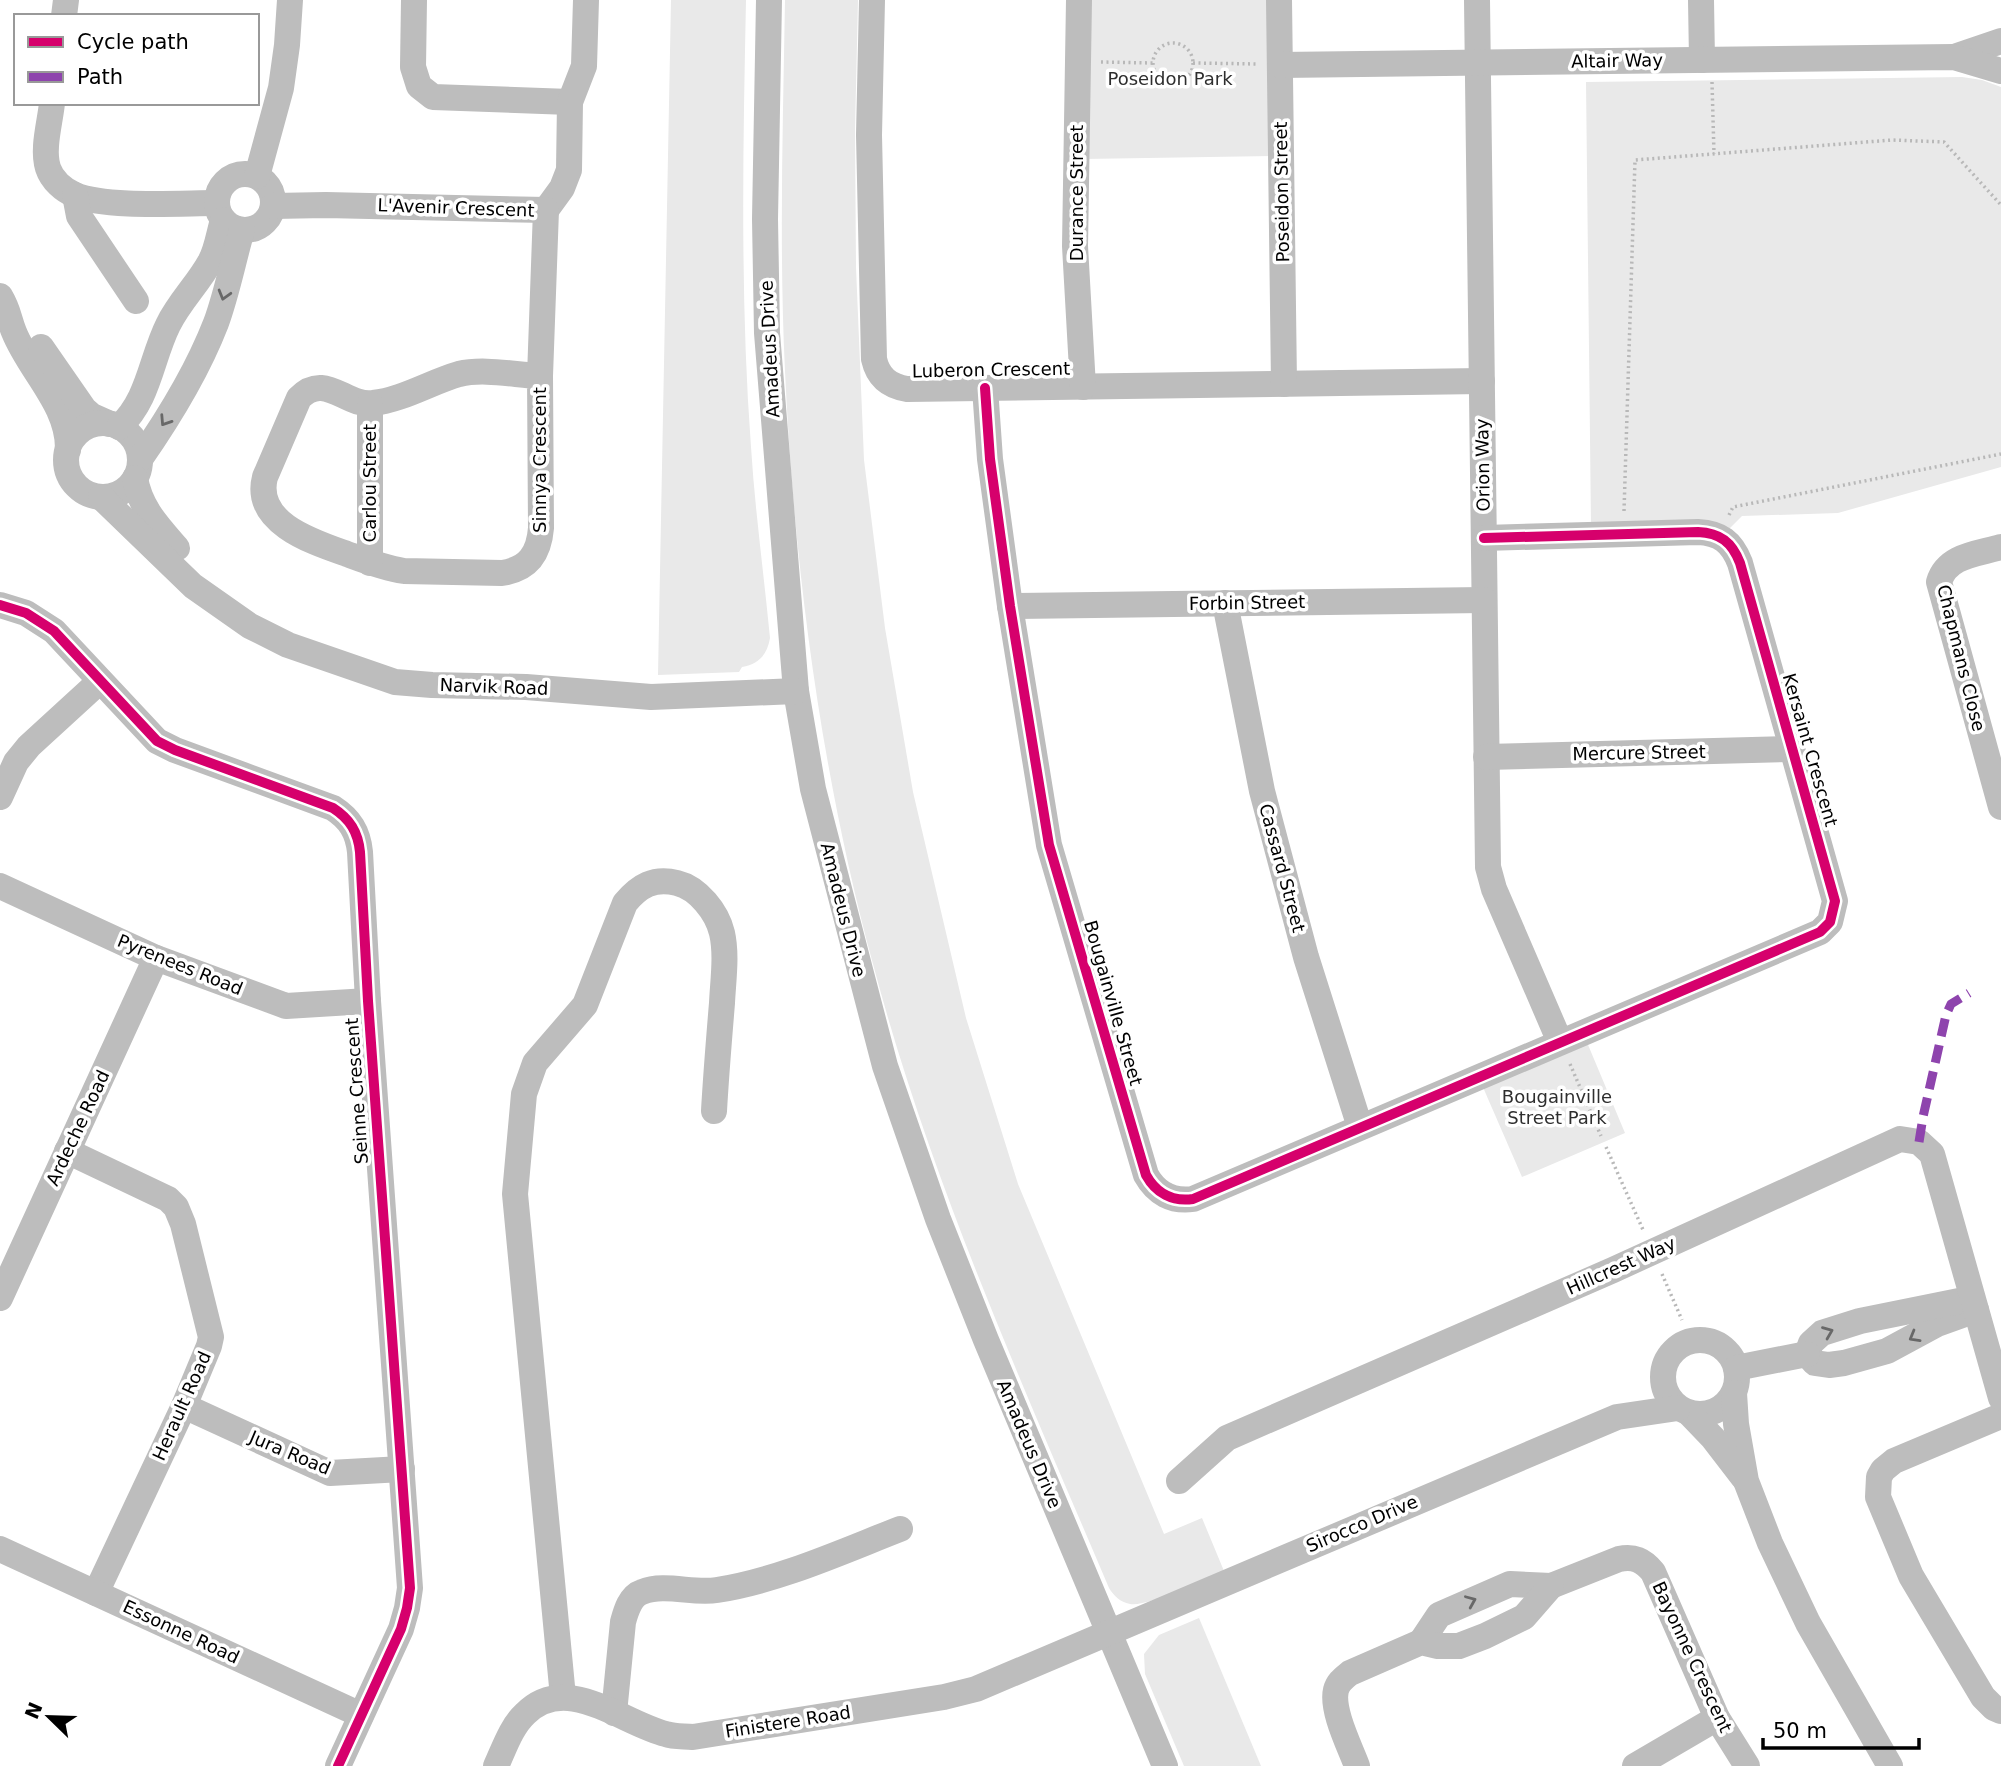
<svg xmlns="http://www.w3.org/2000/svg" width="2001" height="1766" font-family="'DejaVu Sans',sans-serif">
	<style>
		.green { fill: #e9e9e9 }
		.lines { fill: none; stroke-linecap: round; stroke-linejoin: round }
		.path { stroke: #b8b8b8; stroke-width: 3.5; stroke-dasharray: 2 3.5; stroke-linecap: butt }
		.minor { stroke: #bdbdbd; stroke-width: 26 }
		.quiet { stroke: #8e44ad; stroke-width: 9; stroke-dasharray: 18 9; stroke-linecap: butt }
		.cycleway-casing { stroke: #fff; stroke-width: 15 }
		.cycleway { stroke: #d6006c; stroke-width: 10 }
		.oneway { stroke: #686868 }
		.labels { text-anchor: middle; stroke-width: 7; stroke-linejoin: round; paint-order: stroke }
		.street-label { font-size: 18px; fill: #000; stroke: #fff }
		.park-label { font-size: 18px; fill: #2e2e2e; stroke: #fff }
	</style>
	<rect width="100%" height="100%" fill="#fff"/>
	<!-- green -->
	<g class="green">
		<path d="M671,0H746C743,149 740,299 751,447C755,511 764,575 770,638C767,655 759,664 742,667L739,672L658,675Z"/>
		<path d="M785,0H858L855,130L856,267L864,460L885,628L913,792L966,1018L1018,1184L1164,1534L1202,1518L1224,1571C1204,1579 1149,1607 1130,1604C1120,1602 1114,1596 1109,1588C1022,1383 930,1180 873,964C821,773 794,568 785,371C779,247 783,123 785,0Z"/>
		<path d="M1088,0H1270L1272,156L1084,159Z"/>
		<path d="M1962,77L1982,80L2001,87V467L1838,513L1742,516L1728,530L1591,527L1586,82Z"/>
		<path d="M1586,1040L1625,1133L1522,1177L1482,1085Z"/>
		<path d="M1199,1618L1261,1766H1184L1145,1674L1144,1654L1159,1635Z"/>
	</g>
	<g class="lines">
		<!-- path -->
		<g class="path">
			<circle cx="1173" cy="63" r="20"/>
			<path d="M1101,62L1153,63"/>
			<path d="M1193,63L1258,64"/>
			<path d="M1712,82L1714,154"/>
			<path d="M1624,511L1635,160L1892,140L1944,142L2001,205"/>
			<path d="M1729,515L1733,507L2001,454"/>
			<path d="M1570,1064L1601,1136"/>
			<path d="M1606,1147L1644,1232"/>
			<path d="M1662,1274L1682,1320"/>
		</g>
		<!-- minor -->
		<g class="minor">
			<path d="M414,0L413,67L419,86L433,97L570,102"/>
			<path d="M769,0L765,219L767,333L796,691L813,789L885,1066L938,1219L986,1340L1165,1766"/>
			<path d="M872,0L869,135L874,359C878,377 889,386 907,389L1482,381"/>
			<path d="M1079,0L1075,246L1083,387"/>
			<path d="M1279,0L1284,384"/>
			<path d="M1477,0L1488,867L1494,889L1560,1042"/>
			<path d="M1701,0L1702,60"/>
			<path d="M64,16L66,0"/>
			<path d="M1954,57L2001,41"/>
			<path d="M1280,65L1954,57L2001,71"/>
			<path d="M52,103C50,123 42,149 48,168C52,180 63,190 75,195C105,208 181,203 216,203"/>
			<circle cx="245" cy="202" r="28"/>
			<path d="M257,176L281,88L287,45L290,0"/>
			<path d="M75,195L79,216L136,301"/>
			<path d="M273,206L326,205L546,210L562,188L569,170L570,102L584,66L586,0"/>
			<path d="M0,296C9,311 8,317 14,332C30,372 69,405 68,450"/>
			<path d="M41,347L84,409L92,416L110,424"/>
			<path d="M540,376C515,375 484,368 459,374C431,382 402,400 373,403C346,407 325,371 299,398L265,477C253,523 313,542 347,554C366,561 384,568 404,571L502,573C529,569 539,553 541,528L540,376L546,210"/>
			<path d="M985,388L990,459L1010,606L1049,845L1146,1175C1156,1193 1172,1202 1193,1199L1820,932L1830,922L1835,901L1740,563C1732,542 1720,533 1698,532L1484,538"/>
			<path d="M370,404V563"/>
			<circle cx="103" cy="460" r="37"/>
			<path d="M119,427C149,400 151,359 168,325C179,302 198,284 210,262C217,250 219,233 223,220"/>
			<path d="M140,459C170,416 197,372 216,323C227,293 233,261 242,230"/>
			<path d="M135,478C140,508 158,526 177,548"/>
			<path d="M101,497L193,586L250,626L288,645L395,682L432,685L526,687L651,697L796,691"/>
			<path d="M2001,547C1978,554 1947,555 1939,582L2001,807"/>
			<path d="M1225,603L1262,791L1306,957L1360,1127"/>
			<path d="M0,605L26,613L54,631L157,741L175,750L333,808C350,819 358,832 360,852L368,1001L410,1588L407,1608L401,1629L338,1766"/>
			<path d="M1010,606L1484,600"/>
			<path d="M1486,757L1791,749"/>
			<path d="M0,797L16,762L29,746L100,681"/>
			<path d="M0,886L156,958L286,1006L368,1001"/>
			<path d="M67,1151L168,1199L176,1207L183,1224L211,1337L209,1346L184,1406L96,1593"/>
			<path d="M0,1298L156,958"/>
			<circle cx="1700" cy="1377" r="37"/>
			<path d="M1807,1354L1815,1363L1829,1365L1844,1363L1887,1351L1937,1324L1976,1310"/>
			<path d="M1807,1354L1811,1343L1822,1333L1860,1321L1964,1300"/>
			<path d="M1736,1368L1807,1354"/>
			<path d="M1734,1393L1736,1424L1746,1481L1770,1543L1808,1623L1890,1766"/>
			<path d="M184,1406L330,1473L402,1469"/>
			<path d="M1689,1413L1713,1438L1743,1477"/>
			<path d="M2001,1416L1894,1461L1883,1470L1879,1477L1878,1497L1911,1576L1983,1697L1994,1708L2001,1711"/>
			<path d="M1179,1481L1227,1438L1613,1270L1900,1139L1919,1142L1932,1154L2001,1398"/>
			<path d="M0,1549L361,1715"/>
			<path d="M1421,1642L1439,1615L1510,1584L1551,1586L1619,1559C1634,1556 1643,1560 1653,1572L1717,1718L1747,1766"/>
			<path d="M563,1697L515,1194L524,1094L535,1063L585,1005L625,903C639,886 654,877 677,883C698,888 717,912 722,933C727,955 723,981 722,1003C719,1039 716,1075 714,1111"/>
			<path d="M614,1713L623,1622C626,1611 630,1596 642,1592C665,1583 693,1594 717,1590C780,1580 841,1552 900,1529"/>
			<path d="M496,1766C504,1749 511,1727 525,1714C566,1672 622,1723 666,1734C674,1737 684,1736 693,1737L944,1697L976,1689L1617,1417L1678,1408"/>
			<path d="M1357,1766C1350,1747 1331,1710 1336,1690C1338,1682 1344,1678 1350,1673L1421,1642L1438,1646H1459L1485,1636L1524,1617L1551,1586"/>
			<path d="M1635,1766L1717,1718"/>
		</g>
		<!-- quiet -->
		<path class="quiet" d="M1919,1142L1923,1117L1946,1015L1951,1004L1969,993"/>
		<defs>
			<g id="cycleway">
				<path d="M985,388L990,459L1010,606L1049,845L1146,1175C1156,1193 1172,1202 1193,1199L1820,932L1830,922L1835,901L1740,563C1732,542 1720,533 1698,532L1484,538"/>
				<path d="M0,605L26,613L54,631L157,741L175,750L333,808C350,819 358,832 360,852L368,1001L410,1588L407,1608L401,1629L338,1766"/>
			</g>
		</defs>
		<!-- cycleway casing -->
		<use href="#cycleway" class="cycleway-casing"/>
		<!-- cycleway -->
		<use href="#cycleway" class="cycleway"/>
	</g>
	<!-- one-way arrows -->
	<defs><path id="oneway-chevron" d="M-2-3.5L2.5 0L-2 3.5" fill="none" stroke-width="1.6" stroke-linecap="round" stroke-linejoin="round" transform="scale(1.75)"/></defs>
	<g class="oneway">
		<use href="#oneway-chevron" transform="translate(224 295) rotate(106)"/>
		<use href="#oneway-chevron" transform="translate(165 421) rotate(123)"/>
		<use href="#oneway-chevron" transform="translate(1828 1332) rotate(-22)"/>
		<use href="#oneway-chevron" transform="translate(1914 1337) rotate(150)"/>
		<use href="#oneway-chevron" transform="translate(1471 1601) rotate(-23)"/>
	</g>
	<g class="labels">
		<!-- street labels -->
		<g class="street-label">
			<text transform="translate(1617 61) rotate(-1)" y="6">Altair Way</text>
			<text transform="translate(1282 192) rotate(-91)" y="6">Poseidon Street</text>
			<text transform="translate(1077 193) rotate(-90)" y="6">Durance Street</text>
			<text transform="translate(456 208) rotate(2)" y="6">L'Avenir Crescent</text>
			<text transform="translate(770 349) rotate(-93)" y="6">Amadeus Drive</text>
			<text transform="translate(991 370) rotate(-1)" y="6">Luberon Crescent</text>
			<text transform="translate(540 460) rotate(-90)" y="6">Sinnya Crescent</text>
			<text transform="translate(1483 465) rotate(-91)" y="6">Orion Way</text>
			<text transform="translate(370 483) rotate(-90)" y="6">Carlou Street</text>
			<text transform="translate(1247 603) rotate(-1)" y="6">Forbin Street</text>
			<text transform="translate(1961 658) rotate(76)" y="6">Chapmans Close</text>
			<text transform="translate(494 687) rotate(2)" y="6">Narvik Road</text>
			<text transform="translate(1810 750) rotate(74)" y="6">Kersaint Crescent</text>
			<text transform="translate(1639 753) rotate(-1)" y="6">Mercure Street</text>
			<text transform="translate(1282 868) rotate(75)" y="6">Cassard Street</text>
			<text transform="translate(843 910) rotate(76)" y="6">Amadeus Drive</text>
			<text transform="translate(180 965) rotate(22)" y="6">Pyrenees Road</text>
			<text transform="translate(1113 1003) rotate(74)" y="6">Bougainville Street</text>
			<text transform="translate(357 1091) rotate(-94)" y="6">Seinne Crescent</text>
			<text transform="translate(78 1128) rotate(-65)" y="6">Ardeche Road</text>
			<text transform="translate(1621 1266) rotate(-24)" y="6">Hillcrest Way</text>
			<text transform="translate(182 1406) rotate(-66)" y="6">Herault Road</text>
			<text transform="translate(1029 1444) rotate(67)" y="6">Amadeus Drive</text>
			<text transform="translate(290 1453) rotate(23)" y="6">Jura Road</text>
			<text transform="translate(1362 1524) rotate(-23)" y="6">Sirocco Drive</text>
			<text transform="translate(181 1632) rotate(25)" y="6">Essonne Road</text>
			<text transform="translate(1692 1657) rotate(65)" y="6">Bayonne Crescent</text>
			<text transform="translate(788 1722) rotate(-9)" y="6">Finistere Road</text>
		</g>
		<!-- park labels -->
		<g class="park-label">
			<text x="1170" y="85">Poseidon Park</text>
			<text x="1557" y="1103">Bougainville<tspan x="1557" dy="21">Street Park</tspan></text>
		</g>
	</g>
	<!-- legend -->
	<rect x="14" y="14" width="245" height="91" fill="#ffffff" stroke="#999999" stroke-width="2"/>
	<rect x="28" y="37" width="35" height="10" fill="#d6006c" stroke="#999999" stroke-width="2"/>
	<text x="77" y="49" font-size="21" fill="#000000">Cycle path</text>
	<rect x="28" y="72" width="35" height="10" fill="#8e44ad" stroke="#999999" stroke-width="2"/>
	<text x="77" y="84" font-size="21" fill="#000000">Path</text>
	<!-- north arrow -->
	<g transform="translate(49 1717) rotate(293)" stroke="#ffffff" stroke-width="5" paint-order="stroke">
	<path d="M0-5L12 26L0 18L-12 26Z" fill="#000000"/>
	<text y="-10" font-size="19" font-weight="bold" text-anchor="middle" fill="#000000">N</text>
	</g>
	<!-- scale -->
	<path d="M1763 1738v10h156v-10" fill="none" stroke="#000000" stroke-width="3.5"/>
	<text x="1773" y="1738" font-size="21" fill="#000000" stroke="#ffffff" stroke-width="5" paint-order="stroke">50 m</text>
</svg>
